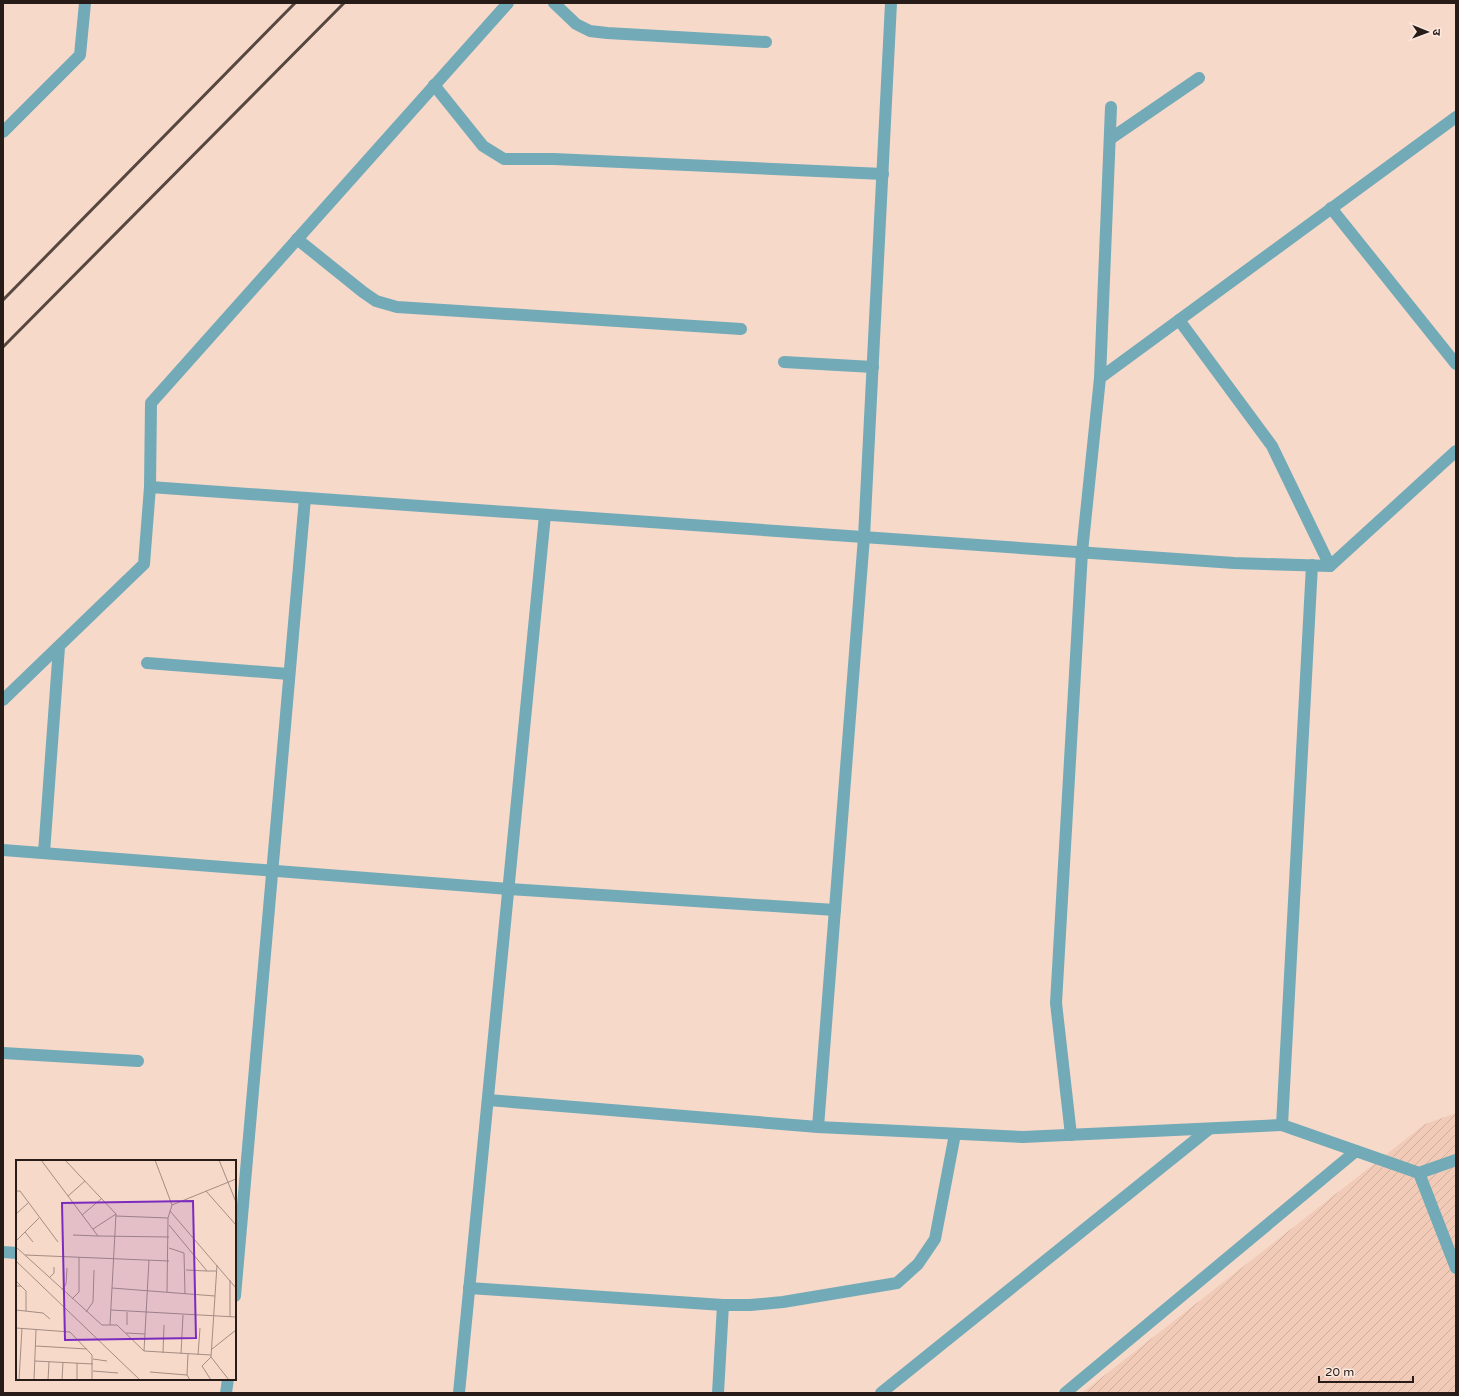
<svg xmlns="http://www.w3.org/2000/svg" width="1459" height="1396" font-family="'Varela Round','Noto Sans Devanagari',sans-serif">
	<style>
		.industrial { fill: url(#industrial-furrows) }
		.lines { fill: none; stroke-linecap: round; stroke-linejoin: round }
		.street { stroke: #72abb7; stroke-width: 12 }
		.rail { stroke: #56473f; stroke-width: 3 }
		.inset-road { fill: none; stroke: #a48d82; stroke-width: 1 }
		.view { fill: #7b2cbf; fill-opacity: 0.15; stroke: #7b2cbf; stroke-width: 2 }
		.inset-edge { fill: none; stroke: #271c17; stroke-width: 2 }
	</style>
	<defs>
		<pattern id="industrial-furrows" width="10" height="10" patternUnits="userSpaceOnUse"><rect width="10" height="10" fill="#f1cbb8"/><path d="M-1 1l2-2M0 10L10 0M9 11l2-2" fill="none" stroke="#cfae9d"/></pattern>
	</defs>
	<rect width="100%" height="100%" fill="#f7d9ca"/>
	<!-- industrial -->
	<path class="industrial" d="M1456,1113V1393H1082L1425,1124Z"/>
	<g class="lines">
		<!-- street -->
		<g class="street">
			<path d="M508,3L151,403L150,487L1234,563L1330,566L1456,451"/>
			<path d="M554,3L576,24L590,31L607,33L766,42"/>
			<path d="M434,85L483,146L504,159H554L883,174"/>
			<path d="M1111,107L1100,378L1456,117"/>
			<path d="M3,132L80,55L85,3"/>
			<path d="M1110,139L1199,78"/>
			<path d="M1331,208L1456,364"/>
			<path d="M297,239L363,292L376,301L397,307L741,329"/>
			<path d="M1179,320L1272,446L1330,566"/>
			<path d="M784,362L873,367"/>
			<path d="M147,663L289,674"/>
			<path d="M3,700L144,564L150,487"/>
			<path d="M3,850L509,889L835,910"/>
			<path d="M44,853L59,647"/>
			<path d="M3,1053L138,1061"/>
			<path d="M488,1100L818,1127L1023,1137L1282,1125L1312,565"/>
			<path d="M1282,1125L1419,1173L1456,1160"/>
			<path d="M818,1127L864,537L891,3"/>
			<path d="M1071,1135L1056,1003L1082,552L1100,378"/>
			<path d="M1419,1173L1456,1268"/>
			<path d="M3,1252L17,1253"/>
			<path d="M469,1288L723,1305H750L783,1302L897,1283L918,1264L935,1239L955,1134"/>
			<path d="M235,1296L305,498"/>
			<path d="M226,1393L228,1379"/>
			<path d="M459,1393L545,515"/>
			<path d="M718,1393L723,1305"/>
			<path d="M881,1393L1209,1129"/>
			<path d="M1065,1393L1356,1151"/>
		</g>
		<!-- rail -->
		<g class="rail">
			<path d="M3,300L295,3"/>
			<path d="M3,347L344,3"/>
		</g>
	</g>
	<!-- overview -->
	<g transform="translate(16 1160)">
		<rect width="220" height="220" fill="#f7d9ca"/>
		<path class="inset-road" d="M25,0L82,76L57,75M139,0L156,45L152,58M203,0L220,42M0,31H4L42,82M190,31L220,65M52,36L69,21M156,45L220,19M154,51L220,128M0,54L12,43M66,55L85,39M100,56L152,58L151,132M153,65L191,111H200M77,69L100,54M9,72L17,82M82,76L153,77M0,81L23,58M0,87L86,165H94L100,54L49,0M153,88L168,93L169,134M9,95L153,101M0,101L124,220M201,105L195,197L213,220M170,110L191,111M33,118L38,113V107M214,120V157M0,121L5,126H0M5,126L10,131V151M96,128L199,136M46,130L50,124L51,108M56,139L63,132V97M0,150L27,153L34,159M95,150L220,157M70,152L77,142L78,110M94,165H101L128,191L195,195M111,165V152M0,168L54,172L76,195V220M110,173L129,174M20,186L71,189M196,189L220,170M128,191L133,100M147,193L148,165M165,194L167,155M172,194L171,215L174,220M182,195L184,168M77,199L91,201M19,201L77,204M77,211L102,213M134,212L171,215M3,220L6,168M18,220L20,170M32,220L33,202M46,220L47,202M61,220V203M195,220L186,206L195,197"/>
		<path class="view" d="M177,41L180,178L49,180L46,43Z"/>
		<rect width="220" height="220" class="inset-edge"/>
	</g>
	<!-- border -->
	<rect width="1459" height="1396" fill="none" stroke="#271c17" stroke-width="8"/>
	<!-- north arrow -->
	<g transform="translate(1427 32) rotate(91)" stroke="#fbe9e0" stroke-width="3" paint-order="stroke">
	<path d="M0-3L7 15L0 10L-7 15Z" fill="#271c17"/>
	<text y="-6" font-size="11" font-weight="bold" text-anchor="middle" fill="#271c17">उ</text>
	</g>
	<!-- scale -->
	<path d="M1319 1376v6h94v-6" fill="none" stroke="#271c17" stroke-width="2"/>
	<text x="1325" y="1376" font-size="12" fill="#271c17" stroke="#fbe9e0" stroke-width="3" paint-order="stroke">20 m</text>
</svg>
